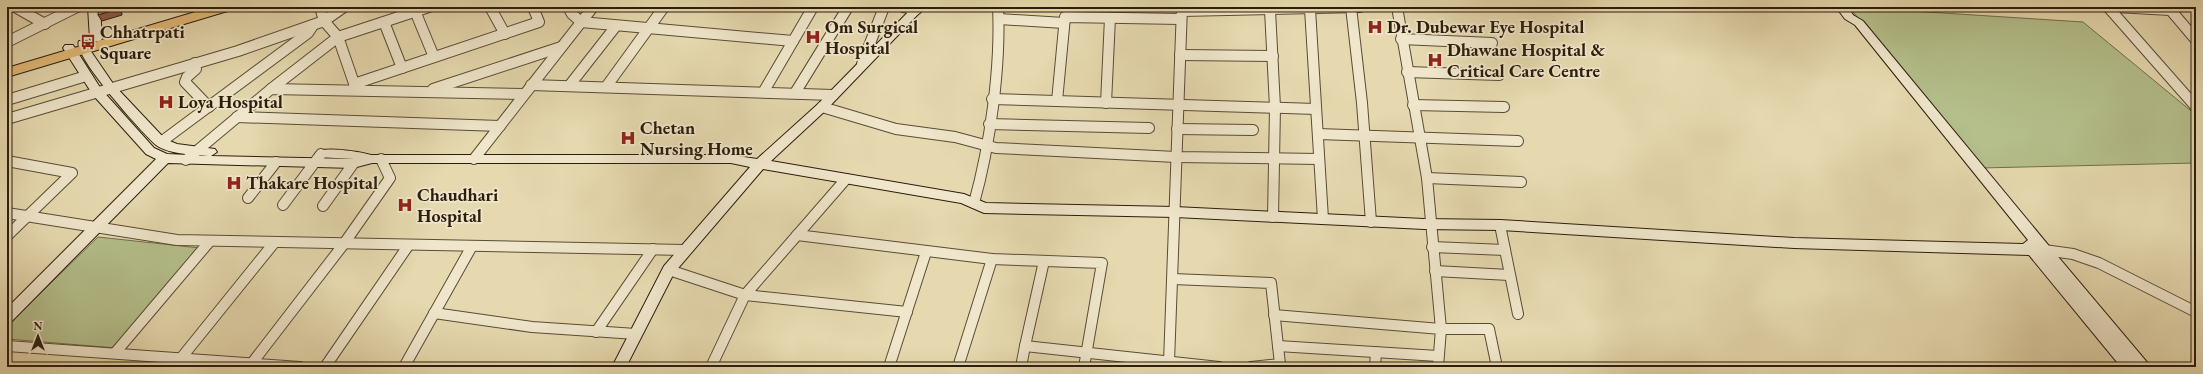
<svg xmlns="http://www.w3.org/2000/svg" width="2203" height="374" font-family="'EB Garamond',serif">
	<style>
		.green { fill: #b4bf8b; stroke: #706e4c }
		.lines { fill: none; stroke-linecap: round; stroke-linejoin: round }
		.street-casing { stroke: #5a4c35; stroke-width: 12 }
		.secondary-casing { stroke: #2c1d0c; stroke-width: 2 }
		.primary-casing { stroke: #2c1d0c; stroke-width: 2 }
		.street { stroke: #efe6cb; stroke-width: 10 }
		.secondary { fill: #efe6cb; fill-rule: evenodd }
		.primary { fill: #e3bc78; fill-rule: evenodd }
		.shaded-wall { fill: #8e5c4a; stroke: #2c1d0c }
		.building { fill: #cb8369; stroke: #2c1d0c }
		.labels { text-anchor: middle; stroke-width: 3.5; stroke-linejoin: round; paint-order: stroke }
		.poi-label { font-size: 18px; font-weight: bold; fill: #2c1d0c; stroke: #efe6cb; text-anchor: start }
	</style>
	<rect width="100%" height="100%" fill="#e6d9af"/>
	<filter id="stains"><feTurbulence type="fractalNoise" baseFrequency=".005" numOctaves="4"/><feColorMatrix values="0 0 0 0 .2 0 0 0 0 .09 0 0 0 0 .02 0 0 0 .5 -.17"/></filter>
	<radialGradient id="worn" r=".72"><stop offset=".6" stop-color="#630" stop-opacity="0"/><stop offset="1" stop-color="#630" stop-opacity=".3"/></radialGradient>
	<!-- green -->
	<g class="green">
		<path d="M1849,7L2083,22L2196,115V163L1981,168Z"/>
		<path d="M98,237L200,248L116,348L7,339V326Z"/>
	</g>
	<g class="lines">
		<defs>
			<g id="street">
				<path d="M15,7L45,24"/>
				<path d="M320,7L324,21L338,37L356,89"/>
				<path d="M490,7L505,34"/>
				<path d="M568,7L572,14L581,22L793,41"/>
				<path d="M903,7L917,9"/>
				<path d="M1351,7L1362,103L1371,222"/>
				<path d="M1397,7L1427,178L1441,329H1489L1497,367"/>
				<path d="M2108,7L2196,107"/>
				<path d="M2116,7L2170,10"/>
				<path d="M2168,7L2196,40"/>
				<path d="M1310,9L1323,219"/>
				<path d="M1270,10L1275,107L1273,217"/>
				<path d="M415,11L434,57"/>
				<path d="M1182,11L1360,7"/>
				<path d="M999,19L1064,23"/>
				<path d="M384,22L402,68"/>
				<path d="M1401,39L1492,43"/>
				<path d="M7,42L77,7"/>
				<path d="M1180,55L1273,56"/>
				<path d="M195,63L196,69L187,77L185,82L209,107"/>
				<path d="M862,64L884,7"/>
				<path d="M1407,72L1499,75"/>
				<path d="M354,84L539,22L533,7"/>
				<path d="M531,85L833,95"/>
				<path d="M569,86L616,26"/>
				<path d="M606,87L664,7"/>
				<path d="M271,89L338,37L429,7"/>
				<path d="M433,89L561,47"/>
				<path d="M764,91L813,7"/>
				<path d="M795,93L848,7"/>
				<path d="M992,99L1316,109"/>
				<path d="M7,100L86,76"/>
				<path d="M1057,101L1065,17L1181,19"/>
				<path d="M1106,103L1110,18"/>
				<path d="M1413,105L1504,107"/>
				<path d="M822,107L896,129L955,137L996,148L1176,157L1319,159"/>
				<path d="M237,117L500,126"/>
				<path d="M7,119L238,51L324,21L344,7"/>
				<path d="M989,124L1149,128"/>
				<path d="M1177,129L1253,130"/>
				<path d="M1318,134L1518,141"/>
				<path d="M161,142L308,33L312,27"/>
				<path d="M474,159L593,7"/>
				<path d="M186,160L271,89L524,94"/>
				<path d="M7,161L72,173L7,236"/>
				<path d="M1427,178L1521,182"/>
				<path d="M248,198L276,162"/>
				<path d="M974,203C990,146 1001,66 998,7"/>
				<path d="M283,205L321,154"/>
				<path d="M323,206L353,164"/>
				<path d="M7,213L177,240L685,250"/>
				<path d="M1500,225L1518,314"/>
				<path d="M797,235L992,259L1102,263L1084,367"/>
				<path d="M1432,247L1505,250"/>
				<path d="M2044,250L2073,254L2099,263L2196,312"/>
				<path d="M1044,261L1025,346L1219,367"/>
				<path d="M669,270L745,295L907,312"/>
				<path d="M1435,271L1509,275"/>
				<path d="M1173,279L1271,283L1280,364L1251,367"/>
				<path d="M434,313L532,327L636,334"/>
				<path d="M1274,315L1441,329L1438,367"/>
				<path d="M596,332L653,249"/>
				<path d="M7,346L300,367"/>
				<path d="M1278,346L1438,356"/>
				<path d="M115,353L210,241"/>
				<path d="M182,357L274,243"/>
				<path d="M1169,362L1182,7"/>
				<path d="M249,367L343,245L390,178L381,159"/>
				<path d="M325,367L408,246"/>
				<path d="M404,367L472,246"/>
				<path d="M711,367L745,295L846,179"/>
				<path d="M889,367L926,252"/>
				<path d="M958,367L992,259"/>
				<path d="M1021,367L1025,346"/>
				<path d="M1375,367L1376,352"/>
			</g>
			<g id="secondary">
				<path d="M88,7H100L102,39L100,41H92L90,39Z"/>
				<path d="M913,7H925L826,110L771,161L964,194L986,203L1175,207L1424,219L1500,220L1794,238L2023,244L2028,240L1855,25L1845,19L1836,7H1848L1853,15L1863,21L2049,246L2151,367H2121L2029,255L1794,248L1500,230L1424,229L1175,217L984,213L961,203L763,169L674,273L626,367H612L664,266L750,167L731,163H372L353,168L168,163L12,321L7,323V308L156,159L146,154L93,95L63,48L65,45H73L101,89L154,148L167,154L210,156C193,154 170,155 156,145C143,134 71,54 79,41H87L90,50L114,85L165,139L177,144L215,149L217,152L211,156L354,159L317,157L315,154C320,145 361,152 371,155H731L757,159L818,104Z"/>
			</g>
			<path id="primary" d="M212,7H232L231,10L7,77V68Z"/>
		</defs>
		<!-- street casing -->
		<use href="#street" class="street-casing"/>
		<!-- secondary casing -->
		<use href="#secondary" class="secondary-casing"/>
		<!-- primary casing -->
		<use href="#primary" class="primary-casing"/>
		<!-- street -->
		<use href="#street" class="street"/>
		<!-- secondary -->
		<use href="#secondary" class="secondary"/>
		<!-- primary -->
		<use href="#primary" class="primary"/>
	</g>
	<!-- shaded-wall -->
	<path class="shaded-wall" d="M118,7H121V8L122,15L102,21L98,15Z"/>
	<!-- building -->
	<path class="building" d="M101,7H118V9L98,15V8Z"/>
	<!-- icons -->
	<defs>
		<symbol id="hospital-bare" viewBox="-9 -9 18 18"><path d="M-5-5h3v3.5h4V-5h3V5h-3V1.5h-4V5h-3Z" fill="#8f2418" stroke="#efe6cb" stroke-width="2.5" paint-order="stroke"/></symbol>
		<symbol id="bus-bare" viewBox="-9 -9 18 18"><path d="M-5-6H5V4H4V6H2V4H-2V6H-4V4H-5ZM-3.5-4V0h7V-4ZM-3.5 1.2v1.5H-2V1.2ZM2 1.2v1.5H3.5V1.2Z" fill="#8f2418" stroke="#efe6cb" stroke-width="2.5" paint-order="stroke"/></symbol>
	</defs>
	<g fill-rule="evenodd">
		<use href="#hospital-bare" x="1364" y="16" width="22" height="22"/>
		<use href="#hospital-bare" x="802" y="26" width="22" height="22"/>
		<use href="#bus-bare" x="77" y="31" width="22" height="22"/>
		<use href="#hospital-bare" x="1424" y="49" width="22" height="22"/>
		<use href="#hospital-bare" x="155" y="91" width="22" height="22"/>
		<use href="#hospital-bare" x="617" y="127" width="22" height="22"/>
		<use href="#hospital-bare" x="223" y="172" width="22" height="22"/>
		<use href="#hospital-bare" x="394" y="194" width="22" height="22"/>
	</g>
	<g class="labels">
		<!-- poi labels -->
		<g class="poi-label">
			<text x="825" y="33">Om Surgical<tspan x="825" dy="21">Hospital</tspan></text>
			<text x="1387" y="33">Dr. Dubewar Eye Hospital</text>
			<text x="100" y="38">Chhatrpati<tspan x="100" dy="21">Square</tspan></text>
			<text x="1447" y="56">Dhawane Hospital &amp;<tspan x="1447" dy="21">Critical Care Centre</tspan></text>
			<text x="178" y="108">Loya Hospital</text>
			<text x="640" y="134">Chetan<tspan x="640" dy="21">Nursing Home</tspan></text>
			<text x="246" y="189">Thakare Hospital</text>
			<text x="417" y="201">Chaudhari<tspan x="417" dy="21">Hospital</tspan></text>
		</g>
	</g>
	<!-- margin -->
	<rect width="2203" height="374" fill="none" stroke="#e6d9af" stroke-width="24"/>
	<rect x="8" y="8" width="2187" height="358" fill="none" stroke="#2c1d0c" stroke-width="2"/>
	<rect x="12" y="12" width="2179" height="350" fill="none" stroke="#2c1d0c"/>
	<!-- north arrow -->
	<g transform="translate(38 336)" stroke="#efe6cb" stroke-width="3" paint-order="stroke">
	<path d="M0-3L7 15L0 10L-7 15Z" fill="#2c1d0c"/>
	<text y="-6" font-size="11" font-weight="bold" text-anchor="middle" fill="#2c1d0c">N</text>
	</g>
	<rect width="100%" height="100%" filter="url(#stains)"/>
	<rect width="100%" height="100%" fill="url(#worn)"/>
</svg>
